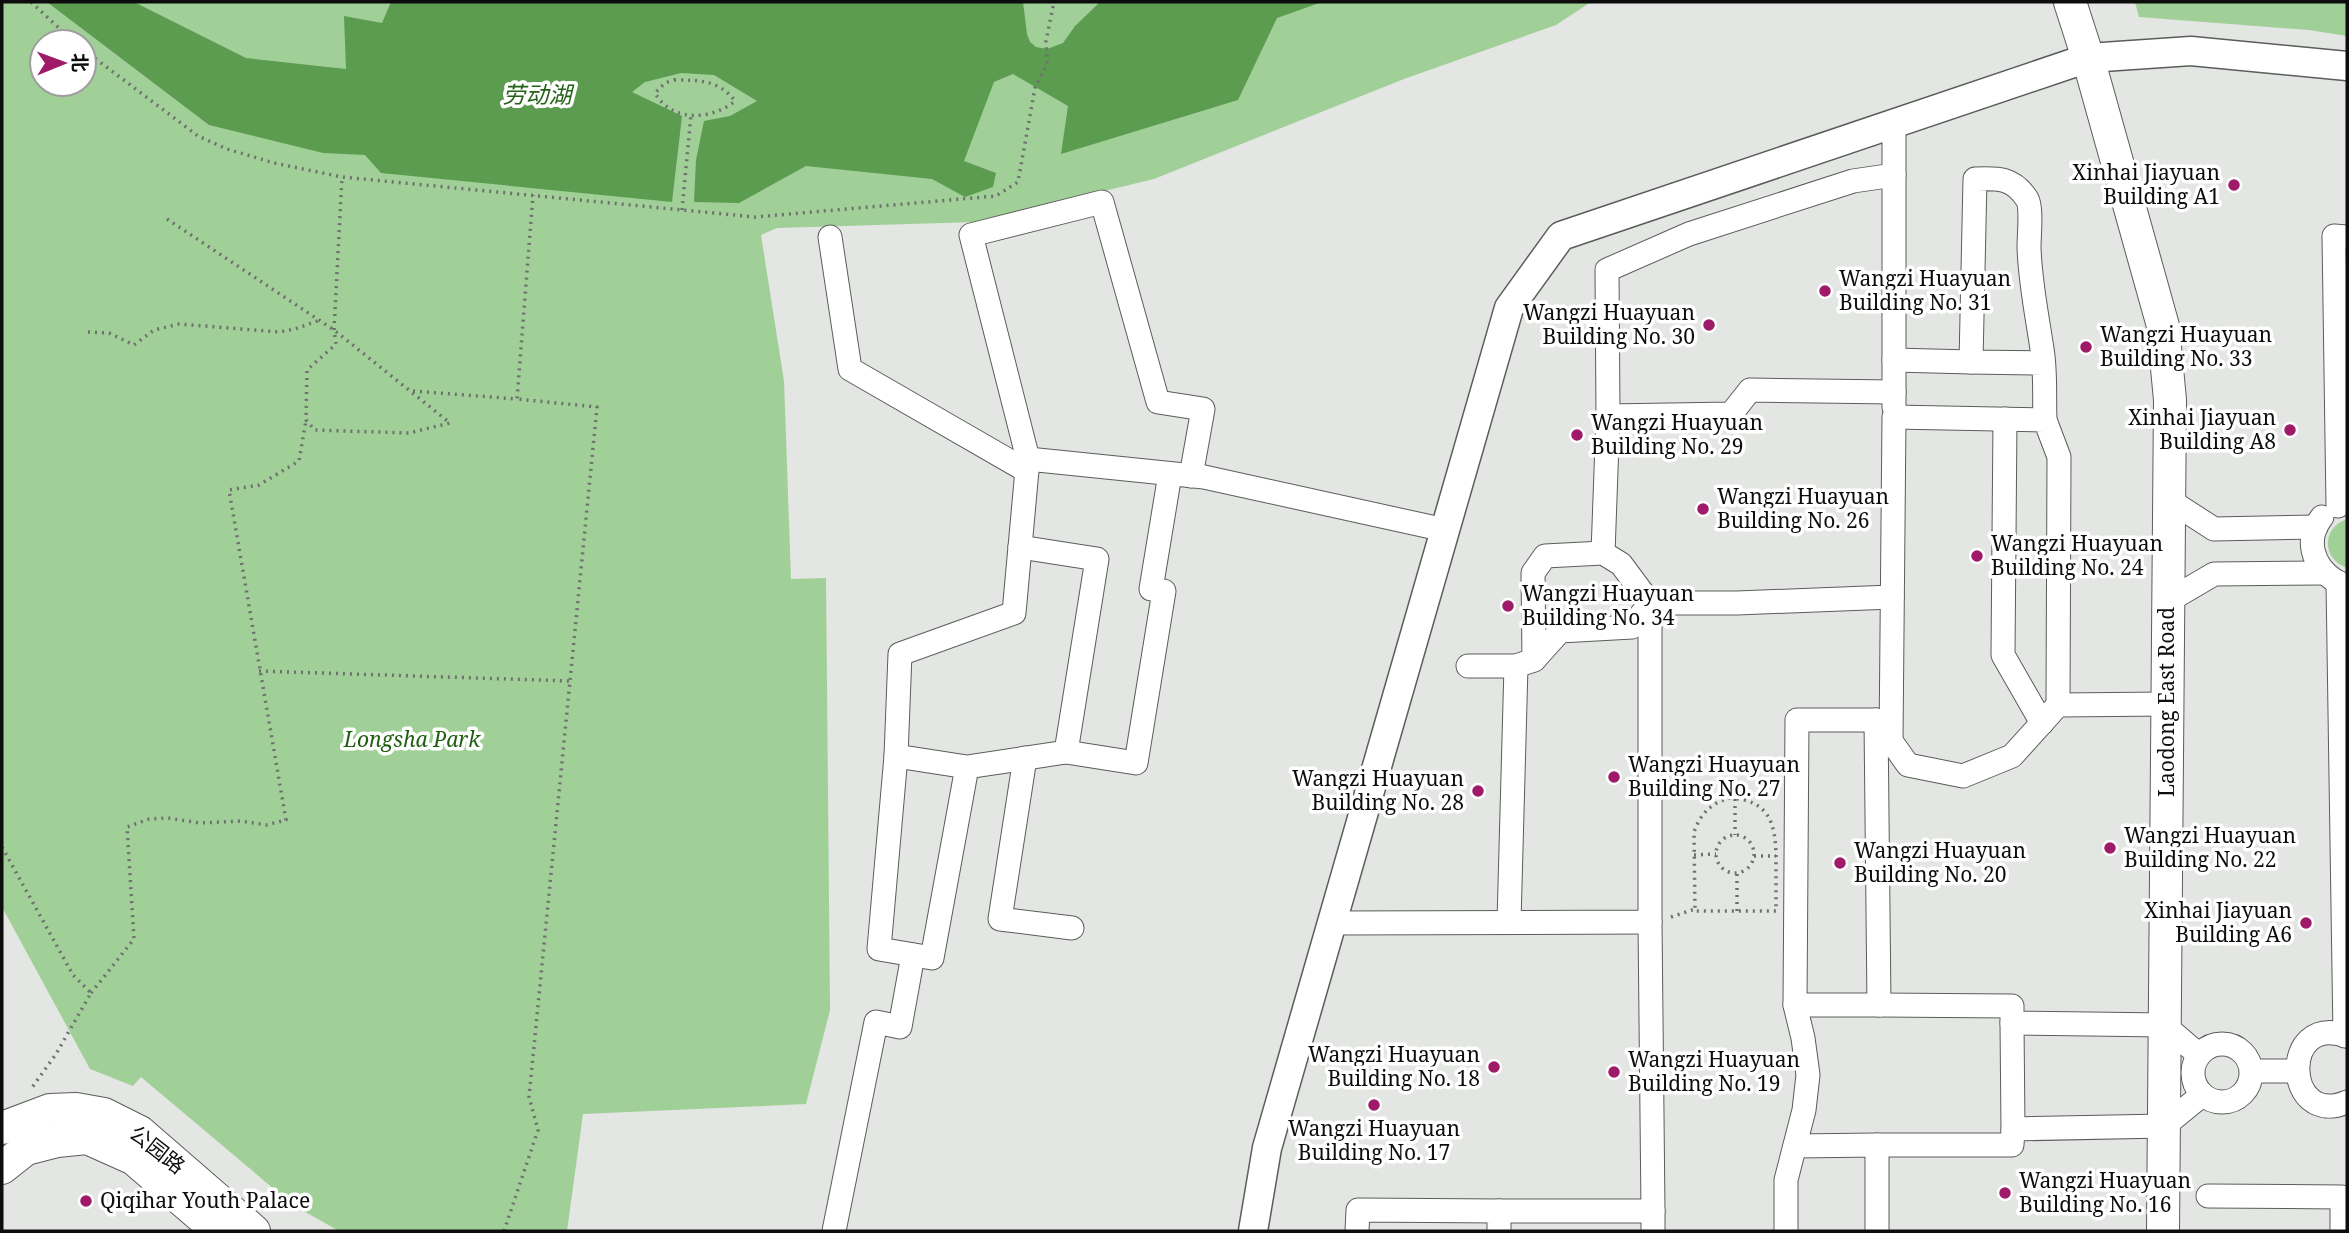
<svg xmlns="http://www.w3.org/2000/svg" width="2349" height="1233" font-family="'Noto Serif','Noto Sans SC',serif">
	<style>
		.green { fill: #a1cf98; fill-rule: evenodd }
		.water { fill: #5c9c50 }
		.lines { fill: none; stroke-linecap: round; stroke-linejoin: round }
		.minor-casing { stroke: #5a5d5a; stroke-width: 25 }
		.tertiary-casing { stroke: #5a5d5a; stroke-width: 31 }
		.secondary-casing { stroke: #5a5d5a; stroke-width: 34 }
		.path { stroke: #6e706d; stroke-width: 3.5; stroke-dasharray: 2 5; stroke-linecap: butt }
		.minor { stroke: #fff; stroke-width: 23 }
		.tertiary { stroke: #fff; stroke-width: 28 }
		.secondary { stroke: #fff; stroke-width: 32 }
		.poi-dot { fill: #9f1a69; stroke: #fff; stroke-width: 2.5 }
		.labels { text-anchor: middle; stroke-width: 7; stroke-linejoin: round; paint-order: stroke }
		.poi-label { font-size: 21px; fill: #0c0d0c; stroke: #fff; text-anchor: start }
		.street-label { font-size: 21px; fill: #0c0d0c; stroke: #fff }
		.park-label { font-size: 21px; font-style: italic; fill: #1f5e11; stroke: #fff }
		.water-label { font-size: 23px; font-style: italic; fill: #236216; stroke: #fff }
	</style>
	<rect width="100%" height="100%" fill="#e3e6e2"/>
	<!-- green -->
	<g class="green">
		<path d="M2,2H1591L1556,25L1404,79L1154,179L976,222L777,228L761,235L784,381L791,579L826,578L830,1010L806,1104L583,1114L567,1231H339L293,1205L141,1077L133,1086L90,1069L2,907ZM42,42H84V84H42Z"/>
		<path d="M2135,2H2347V36L2309,30L2139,17Z"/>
		<path d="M2347,519V568C2322,559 2321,528 2347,519Z"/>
	</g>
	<!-- water -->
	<path class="water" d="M47,2H134L246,58L346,69L344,16L382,23L391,2H1023L1027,34L1030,42L1036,47L1047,49L1063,43L1075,26L1100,2H1322L1277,18L1238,100L1061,154L1068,106L1013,74L994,82L964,161L996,173L993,187L965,197L932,179L806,166L739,203L694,202L696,160L704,121L730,116L757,101L714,75L681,73L645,82L632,92L682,116L672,202L381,173L365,155L323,153L209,125Z"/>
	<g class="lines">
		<defs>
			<g id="minor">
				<path d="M830,237L850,369L1027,471"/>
				<path d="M1894,360L1971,362"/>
				<path d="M2043,363L1971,362L1975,179C1997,178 2013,177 2027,199C2032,207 2029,236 2029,247C2030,282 2037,315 2042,349C2046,372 2044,396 2045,420"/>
				<path d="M1894,407V123"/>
				<path d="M1608,416L1607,270L1689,234L1853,181L1894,175"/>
				<path d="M2005,419L2003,655L2042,723"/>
				<path d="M1028,459L971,235L1102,202L1158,402L1203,409L1191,476"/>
				<path d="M2169,500L2214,529L2316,527"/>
				<path d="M2338,506L2334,236L2347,237"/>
				<path d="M2322,517C2304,539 2313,566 2334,580"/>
				<path d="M1603,553L1608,416L1731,414L1750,390L1894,392"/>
				<path d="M2338,582L2345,1036"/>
				<path d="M2168,601L2214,574L2325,573"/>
				<path d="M1468,666H1516L1534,660L1560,631L1632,627L1650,603H1737L1892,597"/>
				<path d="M1891,741L1894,417L2045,420L2059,457L2058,705"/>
				<path d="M1066,752L1136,763L1164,591L1151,589L1170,474"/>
				<path d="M896,756L900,654L1014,613L1028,459L1204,477L1445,530"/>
				<path d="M1025,758L1000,919L1072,928"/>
				<path d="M967,767L932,958L879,949L896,756L967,767L1066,752L1097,559L1020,547"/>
				<path d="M1509,922L1516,666"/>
				<path d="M1650,922L1653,1211"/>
				<path d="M1332,923L1650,922V603L1621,564L1603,553L1545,556L1533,573L1534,660"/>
				<path d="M1795,1005L1797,720H1876L1908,765L1963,776L2012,756L2058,705L2167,704"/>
				<path d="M1879,1005L2012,1006V1023L2164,1025L2199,1055"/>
				<path d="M2012,1023L2013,1129"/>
				<path d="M2347,1036C2279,1012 2284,1129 2347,1102"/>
				<circle cx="2222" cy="1073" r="29"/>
				<path d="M2252,1071H2296"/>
				<path d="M1877,1145H2012L2013,1129L2164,1126L2202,1095"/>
				<path d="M1795,1146L1877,1145V1231"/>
				<path d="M2208,1196L2342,1197V1231"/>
				<path d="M1499,1211H1653V1231"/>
				<path d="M834,1231L876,1022L900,1027L913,955"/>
				<path d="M1357,1231L1358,1210L1499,1211V1231"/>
				<path d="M1786,1231V1180L1804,1110L1808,1075L1803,1038L1795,1005H1879L1876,720"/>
			</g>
			<path id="tertiary" d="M1253,1231L1267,1148L1509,308L1561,236L2088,58L2191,51L2347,66"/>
			<g id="secondary">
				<path d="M2070,2L2088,58L2163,326L2170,400L2163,1231"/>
				<path d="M2,1128L50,1110L76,1109L104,1114L140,1132L254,1231"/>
				<path d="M2,1168L26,1149L57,1141L87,1138L134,1159L218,1231"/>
			</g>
		</defs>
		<!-- minor casing -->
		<use href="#minor" class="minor-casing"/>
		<!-- tertiary casing -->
		<use href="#tertiary" class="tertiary-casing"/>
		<!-- secondary casing -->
		<use href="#secondary" class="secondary-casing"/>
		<!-- path -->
		<g class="path">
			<path d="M31,2L74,42"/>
			<path d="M84,50L198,136L227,149L274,163L342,177L755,217L996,196L1018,182L1035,88L1047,64L1046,41L1054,2"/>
			<path d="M674,80C699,80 719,80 735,101C712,120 672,123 655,93L665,83Z"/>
			<path d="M682,210L691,115"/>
			<path d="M167,219L334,330L450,423L409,433L315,430L306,420L307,370L336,344L334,330L342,177"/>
			<path d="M88,332L109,333L134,345L154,330L179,324L279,332L295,329L320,320"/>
			<path d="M413,391L517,399L533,195"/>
			<path d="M259,671L570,681"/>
			<path d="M1730,798C1771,800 1776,826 1776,860C1776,877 1776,894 1776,911H1695L1694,832C1701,813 1711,803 1730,798Z"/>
			<path d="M1735,799V835"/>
			<circle cx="1735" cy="854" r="19"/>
			<path d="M2,847L73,975L91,993L56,1054L31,1089"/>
			<path d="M1694,855L1716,854"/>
			<path d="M1754,856H1776"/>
			<path d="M1737,911V873"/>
			<path d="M1671,917L1695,909"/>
			<path d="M91,993L134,939L127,827L149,819L168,818L200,823L241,821L266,825L286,820L229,490L259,485L299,461L306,420"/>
			<path d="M504,1231L538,1130L529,1097L597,407L517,399"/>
		</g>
		<!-- minor -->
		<use href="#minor" class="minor"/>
		<!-- tertiary -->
		<use href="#tertiary" class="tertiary"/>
		<!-- secondary -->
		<use href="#secondary" class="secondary"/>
	</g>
	<!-- markers -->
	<g class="poi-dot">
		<circle cx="2234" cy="185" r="7"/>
		<circle cx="1825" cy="291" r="7"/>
		<circle cx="1709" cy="325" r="7"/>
		<circle cx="2086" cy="347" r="7"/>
		<circle cx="2290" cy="430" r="7"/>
		<circle cx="1577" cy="435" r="7"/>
		<circle cx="1703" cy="509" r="7"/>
		<circle cx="1977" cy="556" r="7"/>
		<circle cx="1508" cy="606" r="7"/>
		<circle cx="1614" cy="777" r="7"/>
		<circle cx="1478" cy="791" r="7"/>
		<circle cx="2110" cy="848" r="7"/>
		<circle cx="1840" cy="863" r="7"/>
		<circle cx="2306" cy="923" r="7"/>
		<circle cx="1494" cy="1067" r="7"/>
		<circle cx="1614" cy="1072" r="7"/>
		<circle cx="1374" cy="1105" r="7"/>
		<circle cx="2005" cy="1193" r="7"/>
		<circle cx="86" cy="1201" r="7"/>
	</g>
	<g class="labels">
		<!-- poi labels -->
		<g class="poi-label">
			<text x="2220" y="180" text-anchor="end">Xinhai Jiayuan<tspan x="2220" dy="24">Building A1</tspan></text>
			<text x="1839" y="286">Wangzi Huayuan<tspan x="1839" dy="24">Building No. 31</tspan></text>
			<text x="1695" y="320" text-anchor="end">Wangzi Huayuan<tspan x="1695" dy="24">Building No. 30</tspan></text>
			<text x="2100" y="342">Wangzi Huayuan<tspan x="2100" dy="24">Building No. 33</tspan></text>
			<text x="2276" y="425" text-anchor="end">Xinhai Jiayuan<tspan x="2276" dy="24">Building A8</tspan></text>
			<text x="1591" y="430">Wangzi Huayuan<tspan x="1591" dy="24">Building No. 29</tspan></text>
			<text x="1717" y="504">Wangzi Huayuan<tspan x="1717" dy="24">Building No. 26</tspan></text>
			<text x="1991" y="551">Wangzi Huayuan<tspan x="1991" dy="24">Building No. 24</tspan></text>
			<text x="1522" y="601">Wangzi Huayuan<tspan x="1522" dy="24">Building No. 34</tspan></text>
			<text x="1628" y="772">Wangzi Huayuan<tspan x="1628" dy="24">Building No. 27</tspan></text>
			<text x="1464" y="786" text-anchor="end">Wangzi Huayuan<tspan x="1464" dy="24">Building No. 28</tspan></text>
			<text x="2124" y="843">Wangzi Huayuan<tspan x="2124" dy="24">Building No. 22</tspan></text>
			<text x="1854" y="858">Wangzi Huayuan<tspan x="1854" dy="24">Building No. 20</tspan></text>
			<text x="2292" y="918" text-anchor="end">Xinhai Jiayuan<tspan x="2292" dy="24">Building A6</tspan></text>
			<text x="1480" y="1062" text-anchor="end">Wangzi Huayuan<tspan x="1480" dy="24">Building No. 18</tspan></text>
			<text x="1628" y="1067">Wangzi Huayuan<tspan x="1628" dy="24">Building No. 19</tspan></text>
			<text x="1374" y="1136" text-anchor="middle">Wangzi Huayuan<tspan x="1374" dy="24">Building No. 17</tspan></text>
			<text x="2019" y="1188">Wangzi Huayuan<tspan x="2019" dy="24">Building No. 16</tspan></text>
			<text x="100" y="1208">Qiqihar Youth Palace</text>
		</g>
		<!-- street labels -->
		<g class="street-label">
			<text transform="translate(2167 702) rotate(-90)" y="7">Laodong East Road</text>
			<text transform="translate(157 1150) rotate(38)" y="7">公园路</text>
		</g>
		<!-- park labels -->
		<g class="park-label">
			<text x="412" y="747">Longsha Park</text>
		</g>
		<!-- water labels -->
		<g class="water-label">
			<text x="537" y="103">劳动湖</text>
		</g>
	</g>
	<!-- border -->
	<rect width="2349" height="1233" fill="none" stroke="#0c0d0c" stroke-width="7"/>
	<!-- north arrow -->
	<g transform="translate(63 63) rotate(89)"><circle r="33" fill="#ffffff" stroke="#9e9e9e" stroke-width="2"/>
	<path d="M0-5L12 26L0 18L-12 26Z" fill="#9f1a69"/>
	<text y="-10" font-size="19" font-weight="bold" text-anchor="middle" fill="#0c0d0c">北</text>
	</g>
</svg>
